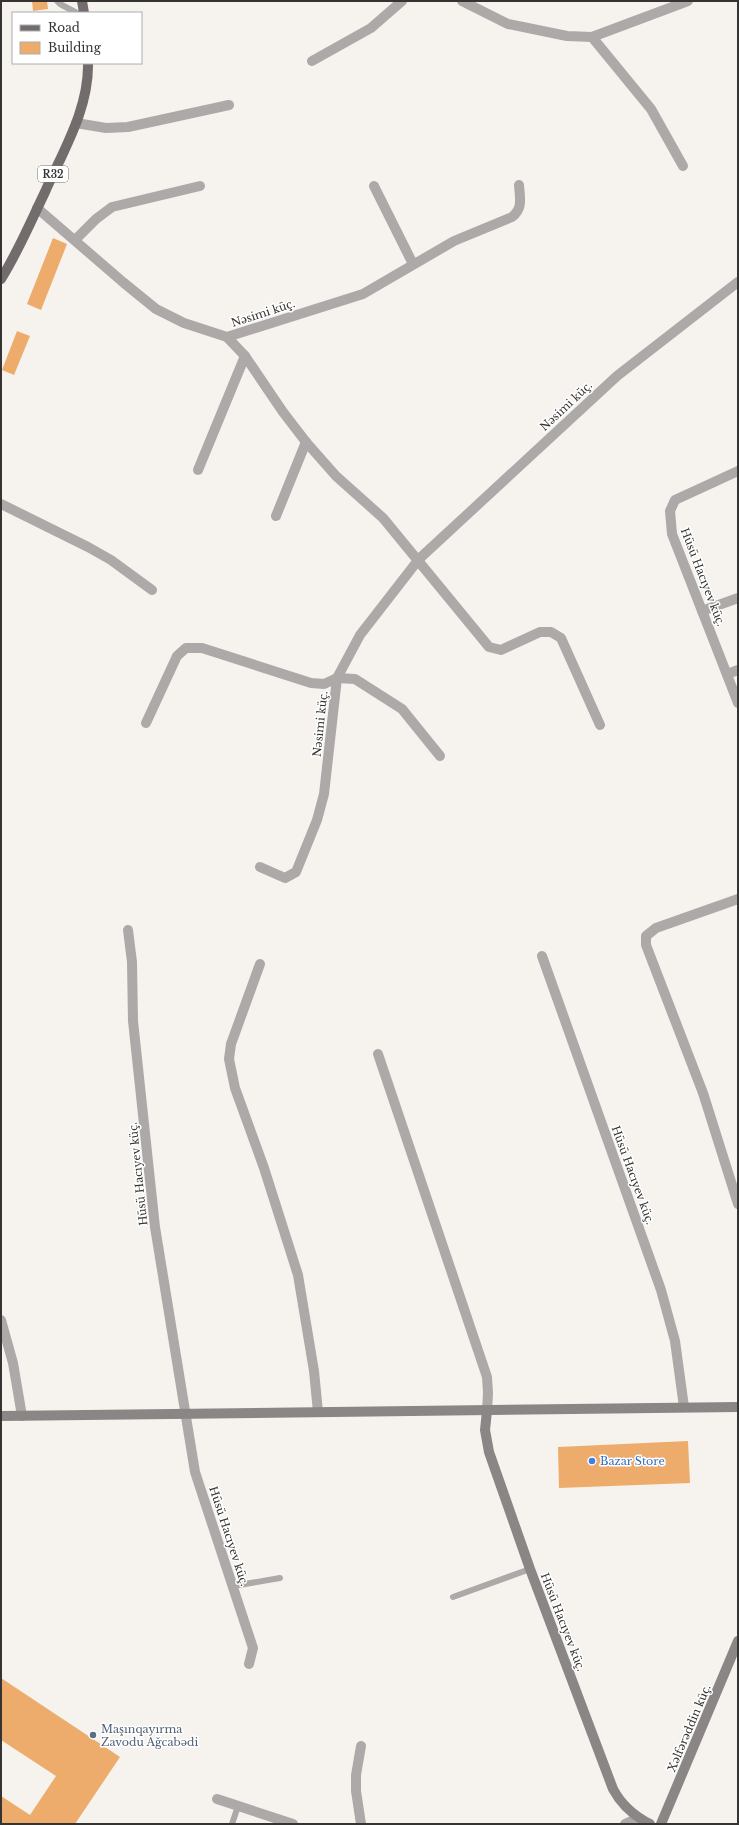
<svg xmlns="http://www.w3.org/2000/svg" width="739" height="1825" font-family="'Libre Baskerville',serif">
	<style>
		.building { fill: #edac6c }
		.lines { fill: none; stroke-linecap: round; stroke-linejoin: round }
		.lane { stroke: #ada9a9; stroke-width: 6 }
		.street { stroke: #ada9a9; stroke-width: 10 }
		.secondary { stroke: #8a8685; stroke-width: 10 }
		.primary { stroke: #726c6c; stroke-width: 10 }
		.shop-dot { fill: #3f7fe0; stroke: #fff; stroke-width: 1.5 }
		.service-dot { fill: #5c6f8a; stroke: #fff; stroke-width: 1.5 }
		.labels { text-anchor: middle; stroke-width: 3; stroke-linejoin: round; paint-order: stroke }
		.shield { fill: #fff; stroke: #727170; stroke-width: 1 }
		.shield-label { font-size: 10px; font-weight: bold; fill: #353432 }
		.street-label { font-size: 11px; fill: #353432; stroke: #fff }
		.shop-label { font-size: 11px; fill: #366cbe; stroke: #fff; text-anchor: start }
		.service-label { font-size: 11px; fill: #4e5e75; stroke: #fff; text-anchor: start }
	</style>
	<rect width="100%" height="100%" fill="#f6f3ee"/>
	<!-- building -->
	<g class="building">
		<path d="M32,1H47L48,9L33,11Z"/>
		<path d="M53,238L67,244L41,310L27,304Z"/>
		<path d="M17,331L30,336L14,375L2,370Z"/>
		<path d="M688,1441L690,1483L559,1488L558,1447Z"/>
		<path d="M1,1678L120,1757L75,1824H1V1796L30,1815L56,1776L1,1740Z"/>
	</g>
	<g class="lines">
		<!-- lane -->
		<g class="lane">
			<path d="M57,1L60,4L77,13"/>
			<path d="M233,1586L280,1578"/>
			<path d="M453,1597L530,1569"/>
			<path d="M232,1824L238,1806"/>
		</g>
		<!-- street -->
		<g class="street">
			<path d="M462,1L508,24L567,36L592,37L688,1"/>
			<path d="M592,37L651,109L683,166"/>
			<path d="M312,61L371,28L402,1"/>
			<path d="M76,123L106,128L128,127L229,105"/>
			<path d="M374,186L413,264"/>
			<path d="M37,208L124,283L156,309L184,323L227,337L245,356L283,412L306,442L336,476L383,518L489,647L501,650L540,632H551L561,638L600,725"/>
			<path d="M75,240L96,219L112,207L200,186"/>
			<path d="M227,337L363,294L454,241L512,217C523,208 520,199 519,185"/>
			<path d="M198,470L245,356"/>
			<path d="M738,471L675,500L670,511L672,534L738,703"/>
			<path d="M1,504L88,547L111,560L152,590"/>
			<path d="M276,516L306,442"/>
			<path d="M702,611L738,598"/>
			<path d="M727,674L738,670"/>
			<path d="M146,723L177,656L186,648H202L311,683L324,684L337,678L355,679L402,709L440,756"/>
			<path d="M260,867L285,878L296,872L317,820L324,794L337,678L360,635L419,559L617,376L738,282"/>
			<path d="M738,899L656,928L646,936V945L703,1093L738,1204"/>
			<path d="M128,930L132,962L133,1021L155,1227L195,1472L253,1648L249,1664"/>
			<path d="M542,956L661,1290L675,1341L684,1407"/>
			<path d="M260,964L231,1044L229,1059L235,1088L264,1168L298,1275L314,1371L318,1412"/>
			<path d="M378,1054L487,1377L488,1393L487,1411"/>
			<path d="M1,1320L13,1363L22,1416"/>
			<path d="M217,1799L293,1824"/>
			<path d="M361,1824L356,1791V1775L361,1746"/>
			<path d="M625,1824L638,1818"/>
		</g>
		<!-- secondary -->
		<g class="secondary">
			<path d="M487,1411L485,1430L489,1452L530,1569L613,1789C622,1806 634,1816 650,1824"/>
			<path d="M1,1416L738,1407"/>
			<path d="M661,1824L738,1641"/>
		</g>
		<!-- primary -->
		<g class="primary">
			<path d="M82,1L84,13"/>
			<path d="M1,279C18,252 31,221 45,192C63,151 89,109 88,63"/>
		</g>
	</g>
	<!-- markers -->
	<circle class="shop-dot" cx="592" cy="1461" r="4"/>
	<circle class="service-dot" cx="93" cy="1735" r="4"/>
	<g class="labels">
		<!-- shield labels -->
		<rect class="shield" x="38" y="166" width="30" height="16" rx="3"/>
		<g class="shield-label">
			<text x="53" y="178">R32</text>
		</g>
		<!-- street labels -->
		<g class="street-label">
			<text transform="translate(263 313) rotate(-18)" y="4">Nəsimi küç.</text>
			<text transform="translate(566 406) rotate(-43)" y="4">Nəsimi küç.</text>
			<text transform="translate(703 577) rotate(69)" y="4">Hüsü Hacıyev küç.</text>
			<text transform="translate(320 724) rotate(-84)" y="4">Nəsimi küç.</text>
			<text transform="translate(138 1174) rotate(-96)" y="4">Hüsü Hacıyev küç.</text>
			<text transform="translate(633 1175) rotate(70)" y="4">Hüsü Hacıyev küç.</text>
			<text transform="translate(229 1536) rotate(72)" y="4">Hüsü Hacıyev küç.</text>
			<text transform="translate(563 1622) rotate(69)" y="4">Hüsü Hacıyev küç.</text>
			<text transform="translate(689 1728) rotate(-67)" y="4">Xəlfərəddin küç.</text>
		</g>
		<!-- shop labels -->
		<g class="shop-label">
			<text x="600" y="1465">Bazar Store</text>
		</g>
		<!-- service labels -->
		<g class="service-label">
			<text x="101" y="1733">Maşınqayırma<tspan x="101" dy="13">Zavodu Ağcabədi</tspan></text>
		</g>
	</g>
	<!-- border -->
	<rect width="739" height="1825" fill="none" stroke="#353432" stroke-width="4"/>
	<!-- legend -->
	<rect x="12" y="12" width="130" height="52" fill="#ffffff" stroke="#aeaead"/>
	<rect x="20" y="25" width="20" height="6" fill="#726c6c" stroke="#aeaead"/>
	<text x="48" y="32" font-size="12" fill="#353432">Road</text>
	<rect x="20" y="42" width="20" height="12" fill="#edac6c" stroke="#aeaead"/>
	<text x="48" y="52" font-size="12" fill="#353432">Building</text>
</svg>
